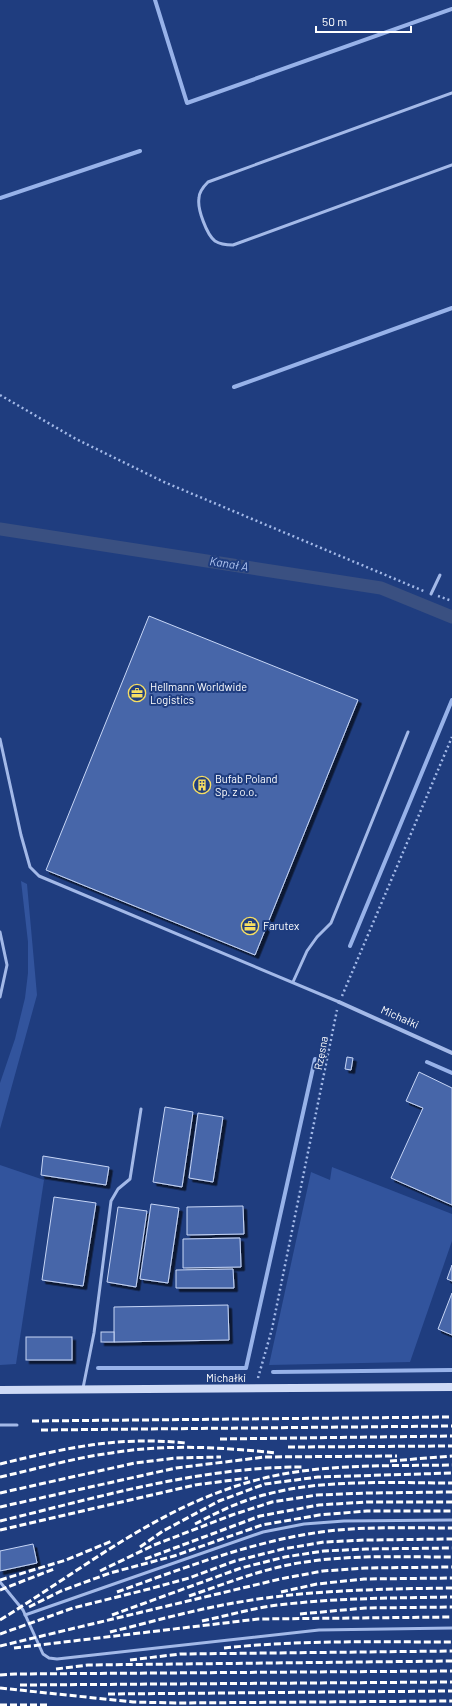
<svg xmlns="http://www.w3.org/2000/svg" width="452" height="1706" font-family="Barlow,sans-serif">
	<style>
		.green { fill: #32549d }
		.lines { fill: none; stroke-linecap: round; stroke-linejoin: round }
		.stream { stroke: #97b2e9; stroke-width: 4 }
		.canal { stroke: #3a5081; stroke-width: 13 }
		.building { fill: #4766a9; stroke: #c7d6f6; filter: url(#shadow) }
		.path { stroke: #a3b9e8; stroke-width: 2.5; stroke-dasharray: 2 3; stroke-linecap: butt }
		.lane { stroke: #a3b9e8; stroke-width: 3 }
		.street { stroke: #a3b9e8; stroke-width: 4 }
		.secondary { stroke: #cedaf6; stroke-width: 8 }
		.rail { stroke: #fff; stroke-width: 3; stroke-dasharray: 7 3; stroke-linecap: butt }
		.labels { text-anchor: middle; stroke-width: 4; stroke-linejoin: round; paint-order: stroke }
		.poi-label { font-size: 11px; fill: #fff; stroke: #1f3d7f; text-anchor: start }
		.street-label { font-size: 11px; fill: #fff; stroke: #1f3d7f }
		.water-label { font-size: 12px; font-style: italic; fill: #afc4f0; stroke: #1f3d7f }
	</style>
	<defs>
		<filter id="shadow"><feDropShadow dx="3.5" dy="3.5" stdDeviation="0" flood-color="#0009"/></filter>
	</defs>
	<rect width="100%" height="100%" fill="#1f3d7f"/>
	<!-- green -->
	<g class="green">
		<path d="M21,881L27,884L37,995L0,1129V1083L15,1039L25,998L28,973V942Z"/>
		<path d="M0,1165L44,1180L16,1364L0,1365Z"/>
		<path d="M332,1167L452,1214V1241L410,1362L269,1365L311,1172L330,1180Z"/>
	</g>
	<g class="lines">
		<!-- stream -->
		<g class="stream">
			<path d="M155,0L187,103L452,9"/>
			<path d="M0,198L140,151"/>
			<path d="M234,387L452,308"/>
			<path d="M350,946L452,700"/>
			<path d="M427,1062L452,1073"/>
			<path d="M98,1368H246L315,1059"/>
			<path d="M273,1372L452,1370"/>
		</g>
		<!-- canal -->
		<path class="canal" d="M0,529L381,588L452,617"/>
	</g>
	<!-- building -->
	<g class="building">
		<path d="M149,616L358,700L255,955L46,870Z"/>
		<path d="M347,1057L353,1058L351,1070L345,1069Z"/>
		<path d="M419,1072L452,1088V1205L391,1178L423,1108L406,1101Z"/>
		<path d="M165,1107L193,1112L182,1187L153,1182Z"/>
		<path d="M198,1113L223,1117L213,1182L189,1178Z"/>
		<path d="M43,1156L109,1167L106,1185L41,1175Z"/>
		<path d="M54,1197L96,1203L83,1286L42,1280Z"/>
		<path d="M151,1204L179,1208L168,1283L140,1279Z"/>
		<path d="M243,1206L244,1234L187,1235V1207Z"/>
		<path d="M118,1207L147,1211L136,1287L107,1282Z"/>
		<path d="M240,1238L241,1267L183,1268V1239Z"/>
		<path d="M452,1265V1281L447,1279Z"/>
		<path d="M233,1269L234,1288H176V1270Z"/>
		<path d="M452,1293V1335L438,1329Z"/>
		<path d="M228,1305L229,1340L114,1342V1307Z"/>
		<rect x="101" y="1332" width="13" height="10"/>
		<rect x="26" y="1337" width="46" height="23"/>
		<path d="M33,1544L37,1563L0,1571V1551Z"/>
	</g>
	<g class="lines">
		<!-- path -->
		<g class="path">
			<path d="M0,395L76,439L164,482L426,592"/>
			<path d="M438,596L452,601"/>
			<path d="M342,996L452,737"/>
			<path d="M258,1378L272,1329L337,1010"/>
		</g>
		<!-- lane -->
		<g class="lane">
			<path d="M452,93L208,182C203,187 199,192 199,198C197,209 207,235 215,241C221,245 227,245 233,245L452,165"/>
			<path d="M431,594L440,575"/>
			<path d="M0,739L21,835L30,867L39,876L339,1002"/>
			<path d="M0,932L7,965L0,997"/>
			<path d="M293,982L307,951L317,937L331,923L408,732"/>
			<path d="M83,1388L94,1333L111,1201L118,1189L130,1179L141,1109"/>
			<path d="M0,1425H17"/>
			<path d="M0,1582L23,1610L43,1654L49,1658L57,1659L319,1630L452,1628"/>
			<path d="M25,1615L263,1532L304,1524L344,1521L452,1520"/>
		</g>
		<!-- street -->
		<path class="street" d="M339,1002L452,1053"/>
		<!-- secondary -->
		<path class="secondary" d="M0,1390L452,1387"/>
		<!-- rail -->
		<g class="rail">
			<path d="M32,1421L452,1417"/>
			<path d="M41,1430L452,1426"/>
			<path d="M220,1439L452,1436"/>
			<path d="M288,1447L452,1446"/>
			<path d="M390,1461L452,1456"/>
			<path d="M0,1464C66,1448 117,1436 186,1443"/>
			<path d="M0,1477C37,1469 73,1458 111,1453C165,1444 221,1447 276,1453"/>
			<path d="M0,1493L135,1463L176,1458L221,1457"/>
			<path d="M0,1507L176,1468L265,1457L397,1456"/>
			<path d="M0,1521C100,1497 199,1467 302,1467"/>
			<path d="M195,1524C218,1512 242,1500 268,1494C323,1479 394,1483 452,1483"/>
			<path d="M0,1530L195,1485L248,1478"/>
			<path d="M140,1547L163,1531L219,1501L265,1484L318,1477L452,1473"/>
			<path d="M145,1559L260,1516L319,1505L367,1502H452"/>
			<path d="M100,1571L154,1545L232,1515L272,1502L317,1495L368,1493L452,1492"/>
			<path d="M0,1580L66,1560L112,1541"/>
			<path d="M0,1590L54,1569"/>
			<path d="M117,1592C184,1568 250,1542 321,1532C364,1526 409,1528 452,1528"/>
			<path d="M281,1592L317,1584L364,1579L452,1578"/>
			<path d="M189,1596C222,1585 254,1572 288,1565C342,1554 398,1557 452,1557"/>
			<path d="M29,1607L61,1591L110,1573L174,1556L262,1525L319,1515L367,1511H452"/>
			<path d="M300,1614L365,1608L452,1607"/>
			<path d="M112,1615L241,1568L285,1557L324,1551L366,1549L452,1548"/>
			<path d="M0,1620C93,1563 172,1495 283,1474C339,1464 396,1466 452,1465"/>
			<path d="M202,1621C225,1616 247,1610 270,1606C331,1598 391,1598 452,1597"/>
			<path d="M110,1632C151,1622 193,1610 234,1603C306,1590 379,1589 452,1588"/>
			<path d="M0,1634L73,1608L149,1589L189,1578L235,1561L283,1549L324,1542L366,1540L452,1539"/>
			<path d="M0,1646L280,1579L323,1571L365,1568L452,1567"/>
			<path d="M14,1648L258,1619L452,1617"/>
			<path d="M224,1648C300,1640 376,1642 452,1642"/>
			<path d="M130,1660L180,1654L452,1651"/>
			<path d="M56,1669L88,1665L452,1661"/>
			<path d="M0,1675L15,1674L452,1671"/>
			<path d="M20,1685L452,1682"/>
			<path d="M0,1688L133,1702L176,1703L452,1701"/>
			<path d="M108,1694L452,1691"/>
			<path d="M0,1705H47"/>
		</g>
	</g>
	<!-- icons -->
	<defs>
		<symbol id="office-ring" viewBox="-11 -11 22 22"><circle r="9.5" fill="#1f3d7f" stroke="#f6de63" stroke-width="1.5"/><path d="M-6-3h4V-5.5h4V-3h4V5H-6ZM-1-4.5V-3h2v-1.5ZM-6 0V1H6V0Z" fill="#f6de63"/></symbol>
		<symbol id="building-ring" viewBox="-11 -11 22 22"><circle r="9.5" fill="#1f3d7f" stroke="#f6de63" stroke-width="1.5"/><path d="M-4-6H4V6H1V3H-1V6H-4ZM-2.5-4.3h1.7v1.8h-1.7ZM.8-4.3h1.7v1.8H.8ZM-2.5-1h1.7V.8h-1.7ZM.8-1h1.7V.8H.8Z" fill="#f6de63"/></symbol>
	</defs>
	<g fill-rule="evenodd">
		<use href="#office-ring" x="127" y="683" width="20" height="20"/>
		<use href="#building-ring" x="192" y="775" width="20" height="20"/>
		<use href="#office-ring" x="240" y="916" width="20" height="20"/>
	</g>
	<g class="labels">
		<!-- poi labels -->
		<g class="poi-label">
			<text x="150" y="691">Hellmann Worldwide<tspan x="150" dy="13">Logistics</tspan></text>
			<text x="215" y="783">Bufab Poland<tspan x="215" dy="13">Sp. z o.o.</tspan></text>
			<text x="263" y="930">Farutex</text>
		</g>
		<!-- street labels -->
		<g class="street-label">
			<text transform="translate(400 1017) rotate(24)" y="4">Michałki</text>
			<text transform="translate(321 1053) rotate(-79)" y="4">Rzęsna</text>
			<text x="226" y="1382">Michałki</text>
		</g>
		<!-- water labels -->
		<g class="water-label">
			<text transform="translate(229 564) rotate(9)" y="4">Kanał A</text>
		</g>
	</g>
	<!-- scale -->
	<path d="M316 26v6h95v-6" fill="none" stroke="#ffffff" stroke-width="2"/>
	<text x="322" y="26" font-size="12" fill="#ffffff" stroke="#1f3d7f" stroke-width="3" paint-order="stroke">50 m</text>
</svg>
